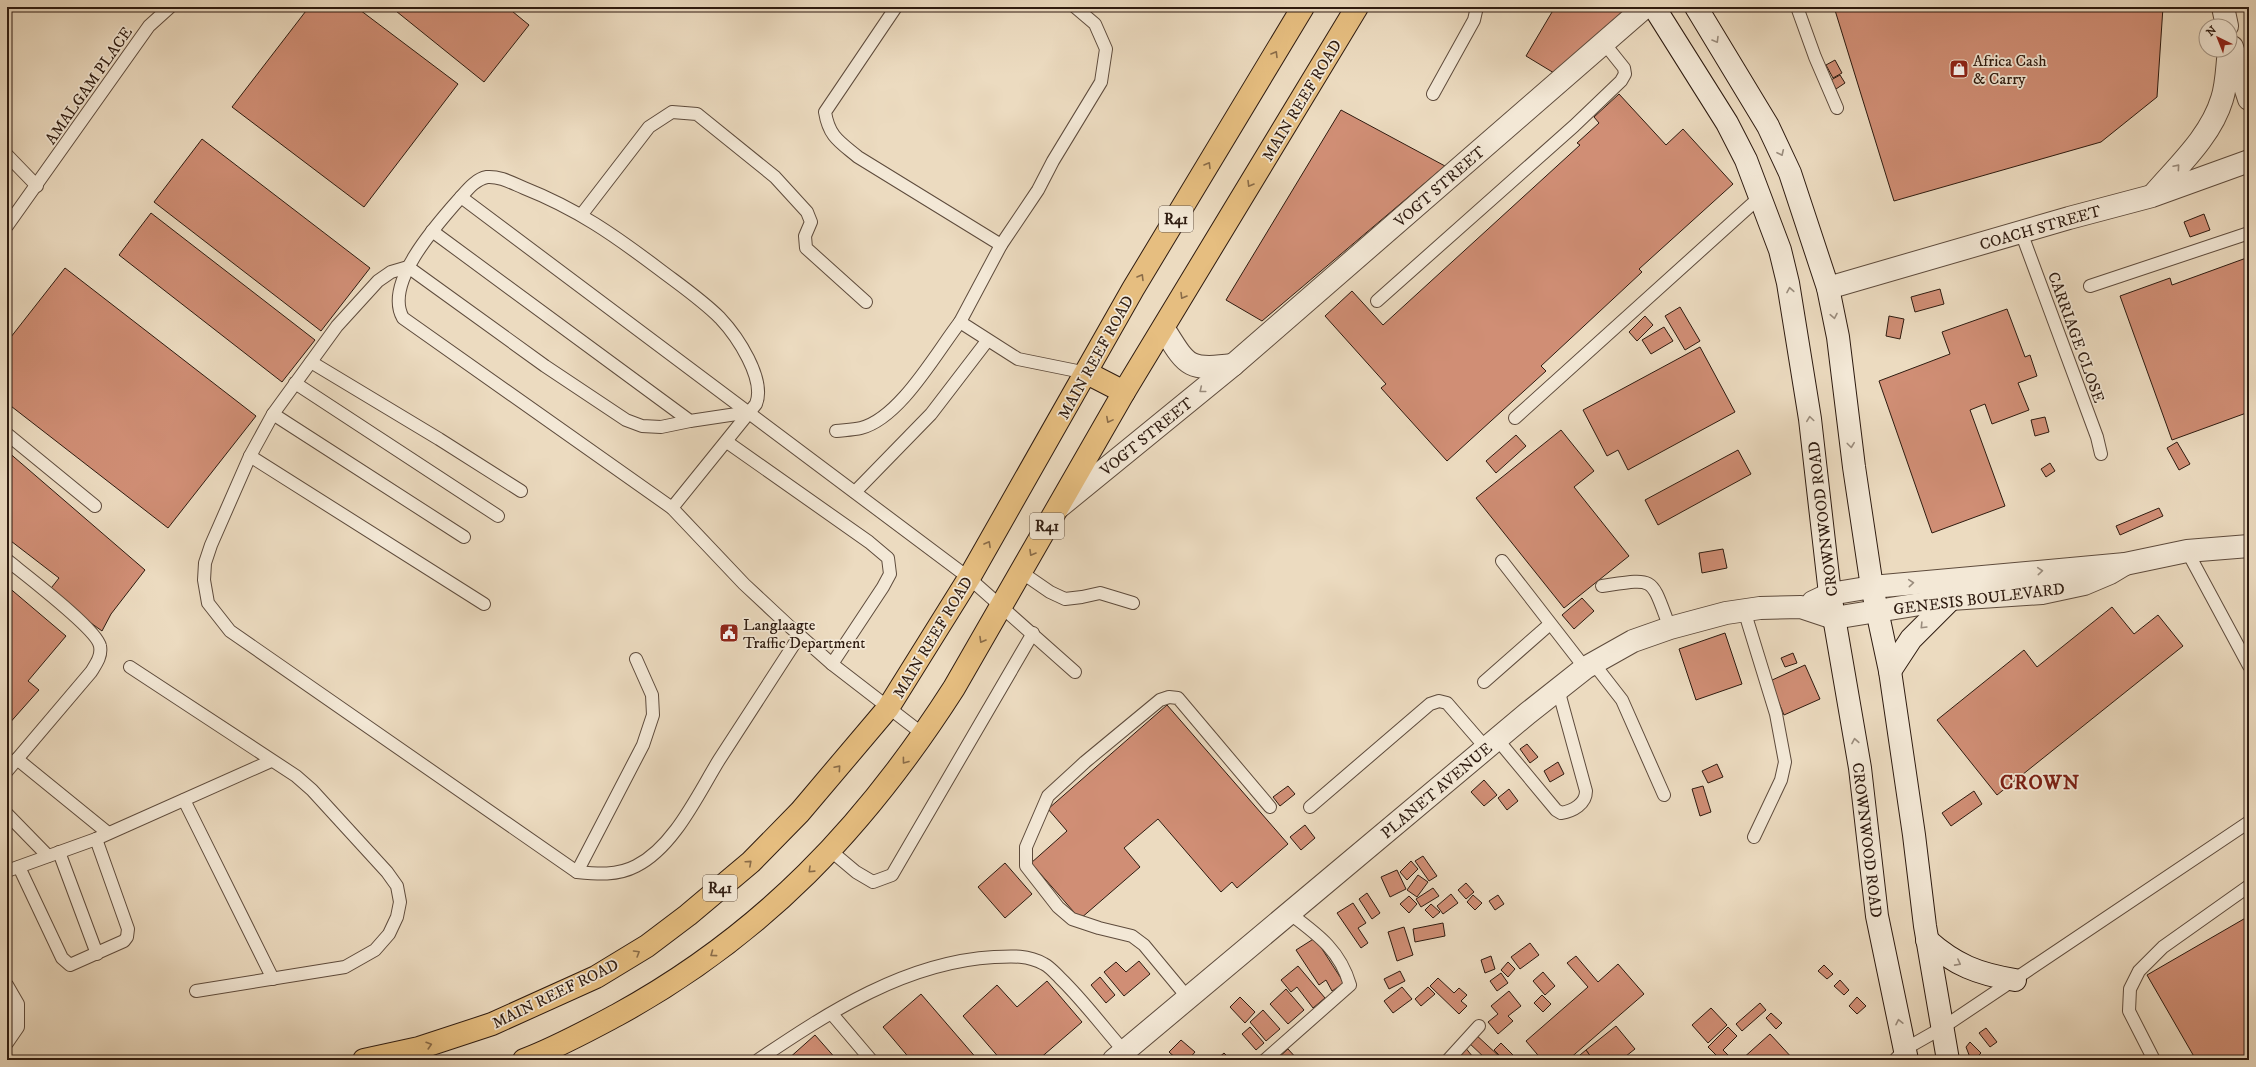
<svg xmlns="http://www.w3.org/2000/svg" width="2256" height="1067" font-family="'IM FELL DW Pica',serif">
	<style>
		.building { fill: #d08e75; stroke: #2e1b10 }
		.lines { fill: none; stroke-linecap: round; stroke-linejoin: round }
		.lane-casing { stroke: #5e4b3c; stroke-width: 14 }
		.street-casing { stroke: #5e4b3c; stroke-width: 24 }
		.secondary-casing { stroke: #2e1b10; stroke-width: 24 }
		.primary-casing { stroke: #2e1b10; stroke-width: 24 }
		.lane { stroke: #f3e8d6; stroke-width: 12 }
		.street { stroke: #f3e8d6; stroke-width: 22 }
		.secondary { stroke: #f3e8d6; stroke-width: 22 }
		.primary { stroke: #e6be80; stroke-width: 22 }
		.oneway { stroke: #9a8c7d }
		.oneway2 { stroke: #8a6c48 }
		.labels { text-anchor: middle; stroke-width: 3.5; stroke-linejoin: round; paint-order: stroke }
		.shield { fill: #f3e8d6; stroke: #69584b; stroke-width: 1 }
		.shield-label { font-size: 15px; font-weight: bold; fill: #2e1b10 }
		.poi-label { font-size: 16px; fill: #2e1b10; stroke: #f3e8d6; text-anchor: start }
		.street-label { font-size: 16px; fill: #2e1b10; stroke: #f3e8d6 }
		.district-label { font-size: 20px; font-weight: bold; letter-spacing: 1px; fill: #7a1f14; stroke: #f3e8d6 }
	</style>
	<rect width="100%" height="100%" fill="#ecdbc0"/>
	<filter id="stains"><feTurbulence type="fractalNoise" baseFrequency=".005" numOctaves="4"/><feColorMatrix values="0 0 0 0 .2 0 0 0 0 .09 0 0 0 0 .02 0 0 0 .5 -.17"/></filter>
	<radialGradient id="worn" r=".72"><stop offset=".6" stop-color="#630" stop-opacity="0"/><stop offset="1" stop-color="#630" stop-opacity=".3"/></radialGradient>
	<!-- building -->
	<g class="building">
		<path d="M309,7H356L458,84L364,207L232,107Z"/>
		<path d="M391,7H507L529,25L484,82Z"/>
		<path d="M1555,7H1631L1559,76L1526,56Z"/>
		<path d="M1834,7H2163L2157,97L2101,142L1894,201Z"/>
		<path d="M1835,60L1842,73L1833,78L1826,65Z"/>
		<path d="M1840,75L1845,83L1836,89L1831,80Z"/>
		<path d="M1619,94L1666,145L1683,129L1733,184L1639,269L1642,272L1541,366L1546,371L1447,461L1381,388L1386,384L1325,316L1352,291L1383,325L1580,145L1577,143L1599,123L1594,117Z"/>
		<path d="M1341,110L1445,166L1262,321L1226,300Z"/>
		<path d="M202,139L370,268L321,331L154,202Z"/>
		<path d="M151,213L315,340L282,382L119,255Z"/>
		<path d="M2204,214L2210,230L2190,237L2184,222Z"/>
		<path d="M2249,257V412L2172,440L2120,296L2170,278L2172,285Z"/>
		<path d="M65,268L256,416L168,528L7,403V342Z"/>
		<path d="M1940,289L1944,304L1915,312L1911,297Z"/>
		<path d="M1680,307L1700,341L1685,350L1665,316Z"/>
		<path d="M2007,309L2025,357L2030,355L2037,376L2018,383L2029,410L1992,424L1985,404L1970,410L2005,506L1932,533L1879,381L1950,354L1942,332Z"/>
		<path d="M1645,316L1653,325L1637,341L1629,332Z"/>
		<path d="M1889,316L1904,319L1900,339L1886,336Z"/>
		<path d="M1664,327L1673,341L1651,354L1642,340Z"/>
		<path d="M1700,347L1735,412L1628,470L1618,450L1607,456L1583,410Z"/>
		<path d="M2045,417L2049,432L2035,436L2031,420Z"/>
		<path d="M1561,430L1594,471L1574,487L1629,556L1564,608L1476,498Z"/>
		<path d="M1516,435L1526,446L1496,473L1486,461Z"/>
		<path d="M2177,442L2190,464L2179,470L2167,448Z"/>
		<path d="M1738,450L1751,474L1658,525L1645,500Z"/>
		<path d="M7,451L145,570L111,614L102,631L48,592L59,578L7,538Z"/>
		<path d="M2050,463L2055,471L2046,477L2041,469Z"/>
		<path d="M2159,508L2163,516L2120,535L2116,526Z"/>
		<path d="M1723,549L1727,568L1702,573L1699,553Z"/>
		<path d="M7,586L66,636L28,681L39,690L7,726Z"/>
		<path d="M1582,598L1594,611L1574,629L1562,615Z"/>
		<path d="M2112,607L2134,634L2158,615L2183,646L1997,795L1937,720L2024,650L2037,667Z"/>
		<path d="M1725,633L1742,684L1696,700L1679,649Z"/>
		<path d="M1793,653L1797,663L1785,667L1781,658Z"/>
		<path d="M1805,665L1820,699L1784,715L1770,681Z"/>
		<path d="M1167,705L1288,844L1237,888L1232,882L1221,892L1158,819L1124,848L1140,867L1080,919L1031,863L1067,831L1048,809Z"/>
		<path d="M1527,744L1538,757L1530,763L1520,749Z"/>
		<path d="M1558,762L1564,774L1550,782L1544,771Z"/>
		<path d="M1717,764L1723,777L1708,783L1702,771Z"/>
		<path d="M1484,780L1497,795L1484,806L1471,792Z"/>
		<path d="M1288,786L1295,794L1280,806L1273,797Z"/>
		<path d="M1703,786L1711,812L1700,816L1692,789Z"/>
		<path d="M1509,789L1518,801L1507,810L1498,798Z"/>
		<path d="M1974,791L1982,804L1951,826L1942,813Z"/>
		<path d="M1305,825L1315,838L1301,850L1290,837Z"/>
		<path d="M1423,856L1437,876L1429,881L1415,861Z"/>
		<path d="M1411,861L1418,869L1407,880L1400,872Z"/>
		<path d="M1005,863L1032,894L1005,918L978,887Z"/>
		<path d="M1397,870L1406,889L1390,897L1381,877Z"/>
		<path d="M1418,875L1428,882L1417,897L1407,890Z"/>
		<path d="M1466,883L1474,892L1466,899L1458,890Z"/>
		<path d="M1433,888L1439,896L1421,907L1416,899Z"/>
		<path d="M1367,893L1380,913L1372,919L1359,899Z"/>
		<path d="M1451,894L1458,903L1443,914L1437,906Z"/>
		<path d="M1473,895L1482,903L1475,910L1467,902Z"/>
		<path d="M1498,895L1504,904L1495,910L1489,901Z"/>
		<path d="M1409,896L1417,904L1409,913L1400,904Z"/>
		<path d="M1353,903L1366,923L1358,928L1368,943L1361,948L1337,913Z"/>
		<path d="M1431,904L1440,912L1433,918L1425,910Z"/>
		<path d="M2249,916V1060H2196L2147,975Z"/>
		<path d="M1443,923L1445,936L1415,942L1413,929Z"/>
		<path d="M1404,927L1413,955L1397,961L1388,932Z"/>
		<path d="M1315,938L1344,983L1332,991L1326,980L1319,985L1296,950Z"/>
		<path d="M1530,943L1539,955L1520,969L1511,957Z"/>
		<path d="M1491,956L1495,969L1485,973L1481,960Z"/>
		<path d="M1576,956L1598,982L1618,964L1644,994L1568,1060H1542L1526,1041L1588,987L1567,963Z"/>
		<path d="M1139,961L1150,974L1124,996L1104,972L1116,962L1126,972Z"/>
		<path d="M1508,962L1515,969L1508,977L1501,970Z"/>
		<path d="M1824,965L1833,974L1827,979L1818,971Z"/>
		<path d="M1298,966L1325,998L1313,1008L1297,987L1291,992L1281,980Z"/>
		<path d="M1400,971L1405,981L1389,989L1384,979Z"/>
		<path d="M1543,972L1555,986L1545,995L1533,981Z"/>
		<path d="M1501,973L1508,983L1497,991L1490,981Z"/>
		<path d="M1100,977L1115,995L1106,1003L1091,985Z"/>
		<path d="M1438,978L1454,993L1459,988L1467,995L1461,1001L1467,1006L1459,1014L1430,986Z"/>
		<path d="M1840,980L1849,990L1844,995L1834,986Z"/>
		<path d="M1047,981L1082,1022L1038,1060H1001L963,1016L997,985L1017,1007Z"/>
		<path d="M1402,987L1412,999L1393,1013L1384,1001Z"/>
		<path d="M1428,987L1435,994L1421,1006L1415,999Z"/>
		<path d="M1286,989L1304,1010L1288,1024L1270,1004Z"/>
		<path d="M1509,991L1521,1006L1508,1016L1513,1021L1498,1034L1488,1022L1498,1014L1491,1006Z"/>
		<path d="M921,994L978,1060H911L883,1027Z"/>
		<path d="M1542,995L1551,1004L1543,1012L1534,1003Z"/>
		<path d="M1240,997L1255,1012L1245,1023L1230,1007Z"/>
		<path d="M1857,997L1866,1006L1857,1014L1849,1006Z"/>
		<path d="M1760,1003L1766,1010L1742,1031L1736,1024Z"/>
		<path d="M1711,1008L1727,1025L1708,1043L1692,1025Z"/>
		<path d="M1263,1010L1280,1029L1266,1041L1250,1022Z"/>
		<path d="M1771,1013L1782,1023L1776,1029L1766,1018Z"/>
		<path d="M1616,1026L1635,1049L1621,1060H1593L1586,1050Z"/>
		<path d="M1250,1027L1264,1043L1256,1050L1242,1034Z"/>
		<path d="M1728,1027L1737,1036L1723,1050L1733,1060H1721L1708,1047Z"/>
		<path d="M1986,1028L1997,1042L1990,1047L1979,1033Z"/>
		<path d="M1474,1033L1500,1057L1497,1060H1487L1467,1041Z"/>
		<path d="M1770,1034L1794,1060H1741Z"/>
		<path d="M815,1035L837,1060H787Z"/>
		<path d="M1181,1040L1195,1052L1188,1060H1178L1169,1052Z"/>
		<path d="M1970,1042L1981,1053L1974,1060H1971L1966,1047Z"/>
		<path d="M1501,1043L1516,1058L1513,1060H1504L1494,1050Z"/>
		<path d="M1464,1046L1473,1057L1469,1060H1447Z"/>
		<path d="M1288,1049L1298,1060H1281L1278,1058Z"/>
		<path d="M1586,1050L1593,1060H1574Z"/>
		<path d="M1224,1053L1231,1060H1216Z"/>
	</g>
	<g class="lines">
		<defs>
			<g id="lane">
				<path d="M896,7L825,112C829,137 840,142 858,157L1001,245"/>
				<path d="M1075,7L1095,24L1106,49L1101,82L1053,161L1038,190L1001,245L960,322L1018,359L1087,373"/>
				<path d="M1797,7L1815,57L1837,108"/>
				<path d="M1433,94L1474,20L1477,7"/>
				<path d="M7,155L37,186"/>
				<path d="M461,197C468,189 476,179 487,177C500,176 512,183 524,188C577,209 614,235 659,269C680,285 702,300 720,318C737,336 766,379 756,404L672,508"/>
				<path d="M582,214L649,127L672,112L697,114L775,177L807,212L811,222L805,236L806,248L866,302"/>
				<path d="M7,226L149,26L170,7"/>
				<path d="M432,231L690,421L750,412"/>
				<path d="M2021,232L2097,437L2101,454"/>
				<path d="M2090,286L2249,233"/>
				<path d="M1377,301L1574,126L1621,81L1625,74L1624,68L1604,43"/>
				<path d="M311,362L439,439L521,491"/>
				<path d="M295,383L498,516"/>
				<path d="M273,414L464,537"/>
				<path d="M1515,418L1761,196"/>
				<path d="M690,421L661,427L642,426L626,420L545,366L408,267L391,272L378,281L337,326L273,414L250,456L211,545L205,563L204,580L208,603L230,631L577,872C597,874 617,876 636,866C674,847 698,794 719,760C746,718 773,677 800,635"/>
				<path d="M836,431C844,430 853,430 861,428C900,418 936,353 960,322"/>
				<path d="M7,434L95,506"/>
				<path d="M727,442L869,542L888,558L890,574L883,587L832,664"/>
				<path d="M250,456L484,604"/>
				<path d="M855,492L931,414L987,341"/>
				<path d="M2187,551L2249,666"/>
				<path d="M7,560C24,574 97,629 100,646C102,656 96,664 91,672L7,771"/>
				<path d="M1502,561L1585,668"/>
				<path d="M1021,572L1050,592L1065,599L1082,597L1100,593L1133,603"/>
				<path d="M1602,586C1657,578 1650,576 1670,628"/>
				<path d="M1744,610L1776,714L1785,762L1781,780L1754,837"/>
				<path d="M1594,664L1622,700L1664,795"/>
				<path d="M130,667L296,776L312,790L387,872L397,886L400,902L397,917L389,934L375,950L345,967L196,991"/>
				<path d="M1484,682L1550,624"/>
				<path d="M924,735L832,664L789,626L744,584L672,508L403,318C383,283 438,223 461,197L969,578L1075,672"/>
				<path d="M1497,739L1556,810L1561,813C1573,811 1586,804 1586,791L1558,689"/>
				<path d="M17,759L108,833"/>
				<path d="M184,800L273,979"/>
				<path d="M1310,807L1430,704L1439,701L1447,703L1486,748"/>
				<path d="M7,814L48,856"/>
				<path d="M831,851L856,872L873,882L892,875L1033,633"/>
				<path d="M59,852L97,954"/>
				<path d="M19,867L62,958L70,965L124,941L127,937L128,929L96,839"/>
				<path d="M7,871L96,839L271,761"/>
				<path d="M577,872L643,745L653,715L652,695L636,659"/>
				<path d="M7,985L18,1004V1027L7,1043"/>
				<path d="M1188,998L1144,945L1132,936L1099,928L1072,919L1058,907L1026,866V847L1048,796L1085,762L1160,700L1169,697L1178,698L1270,807"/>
				<path d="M832,1014L871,1060"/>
				<path d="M758,1060C829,1012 906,962 994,957C1012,956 1028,955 1044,964C1050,967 1055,973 1060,978C1086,1003 1107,1033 1132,1060"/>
				<path d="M1265,1060L1350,985C1340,950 1317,934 1289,913"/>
				<path d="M1448,1060L1479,1026"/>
				<path d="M1895,1060L1905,1049L1942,1028L2249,822"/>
				<path d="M2154,1060L2129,1011L2130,989L2139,971L2163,947L2249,886"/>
			</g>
			<g id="street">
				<path d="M2223,7L2227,26"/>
				<path d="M2232,47L2249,99"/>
				<path d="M2154,194C2178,166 2211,136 2222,99C2227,84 2227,66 2229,50"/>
				<path d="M1828,288L2069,218L2152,196L2249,161"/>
				<path d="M1164,329C1187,366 1188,371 1233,365"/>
				<path d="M1059,507L1233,365L1645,7"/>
				<path d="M1813,602L1830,594L1872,587L2125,564L2187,551L2249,546"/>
				<path d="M1114,1060L1528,713L1585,668L1633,641L1670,628L1726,613L1760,608L1801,607L1834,618L1951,599L2042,593L2084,584L2110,573L2125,564"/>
			</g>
			<g id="secondary">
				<path d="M1654,7L1727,123L1746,160L1780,250L1788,283L1810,419L1830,594L1860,768L1877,916L1907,1060"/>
				<path d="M1696,7L1768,126L1790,173L1828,288L1838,337L1854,467L1872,587L1890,671L1914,835L1925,926L1948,1060"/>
				<path d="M1890,671L1911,639L1951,599"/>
				<path d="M1927,940C1955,965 1978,974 2015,980"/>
			</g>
			<g id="primary">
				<path d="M1087,373L1124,392"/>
				<path d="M364,1060L419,1048L492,1024L596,977L647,946L688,915L751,862L800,812L888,708L969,578L1133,289L1303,7"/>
				<path d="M524,1060C556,1048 587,1031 617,1015C763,935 865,827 954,688L1124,392L1357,7"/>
			</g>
		</defs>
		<!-- lane casing -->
		<use href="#lane" class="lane-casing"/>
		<!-- street casing -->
		<use href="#street" class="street-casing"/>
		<!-- secondary casing -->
		<use href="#secondary" class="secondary-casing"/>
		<!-- primary casing -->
		<use href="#primary" class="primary-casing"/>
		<!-- lane -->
		<use href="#lane" class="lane"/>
		<!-- street -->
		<use href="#street" class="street"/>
		<!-- secondary -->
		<use href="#secondary" class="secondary"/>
		<!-- primary -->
		<use href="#primary" class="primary"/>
	</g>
	<!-- one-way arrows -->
	<defs><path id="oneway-chevron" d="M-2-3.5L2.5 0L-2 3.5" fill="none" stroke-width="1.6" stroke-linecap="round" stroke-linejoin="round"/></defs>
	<g class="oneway">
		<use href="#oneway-chevron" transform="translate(1716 40) rotate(59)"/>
		<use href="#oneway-chevron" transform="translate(1781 153) rotate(65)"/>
		<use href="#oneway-chevron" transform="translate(2177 167) rotate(-49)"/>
		<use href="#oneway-chevron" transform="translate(1790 290) rotate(-100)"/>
		<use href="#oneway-chevron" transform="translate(1834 316) rotate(79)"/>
		<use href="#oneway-chevron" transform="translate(1202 390) rotate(141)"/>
		<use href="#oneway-chevron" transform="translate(1810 419) rotate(-98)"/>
		<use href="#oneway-chevron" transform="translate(1851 445) rotate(83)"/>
		<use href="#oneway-chevron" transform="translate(2040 571) rotate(-5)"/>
		<use href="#oneway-chevron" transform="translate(1911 583) rotate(-5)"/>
		<use href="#oneway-chevron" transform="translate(1923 626) rotate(134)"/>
		<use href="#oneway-chevron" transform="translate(1855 741) rotate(-100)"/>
		<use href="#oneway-chevron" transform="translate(1958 963) rotate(28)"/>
		<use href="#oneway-chevron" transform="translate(1899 1022) rotate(-102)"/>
	</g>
	<g class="oneway2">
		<use href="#oneway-chevron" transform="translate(1275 54) rotate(-59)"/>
		<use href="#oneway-chevron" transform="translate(1208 165) rotate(-59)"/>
		<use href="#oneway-chevron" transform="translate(1250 184) rotate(121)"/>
		<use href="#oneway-chevron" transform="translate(1141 277) rotate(-59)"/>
		<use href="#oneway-chevron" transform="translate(1183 296) rotate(121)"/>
		<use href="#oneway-chevron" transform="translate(1109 420) rotate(118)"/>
		<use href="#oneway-chevron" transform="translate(988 544) rotate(-61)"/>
		<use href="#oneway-chevron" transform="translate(1032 553) rotate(120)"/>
		<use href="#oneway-chevron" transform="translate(982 640) rotate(120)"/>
		<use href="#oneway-chevron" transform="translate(905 761) rotate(127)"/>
		<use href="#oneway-chevron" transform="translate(838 768) rotate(-49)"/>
		<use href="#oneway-chevron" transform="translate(749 863) rotate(-42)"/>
		<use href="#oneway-chevron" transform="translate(811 870) rotate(136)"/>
		<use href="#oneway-chevron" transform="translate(637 953) rotate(-31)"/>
		<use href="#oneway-chevron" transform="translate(713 954) rotate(144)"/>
		<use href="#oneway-chevron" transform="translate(429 1045) rotate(-17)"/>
	</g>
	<!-- icons -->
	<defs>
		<symbol id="shop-square" viewBox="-11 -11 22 22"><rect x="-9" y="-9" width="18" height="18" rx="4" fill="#8f2418" stroke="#f3e8d6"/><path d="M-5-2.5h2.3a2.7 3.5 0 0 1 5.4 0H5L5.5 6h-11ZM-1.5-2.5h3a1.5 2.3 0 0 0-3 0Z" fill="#fff"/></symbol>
		<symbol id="civic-square" viewBox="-11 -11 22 22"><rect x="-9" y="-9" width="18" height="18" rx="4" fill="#8f2418" stroke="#f3e8d6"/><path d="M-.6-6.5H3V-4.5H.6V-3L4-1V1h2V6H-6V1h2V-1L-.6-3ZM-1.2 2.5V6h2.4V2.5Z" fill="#fff"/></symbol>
	</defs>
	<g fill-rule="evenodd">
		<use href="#shop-square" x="1948" y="58" width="22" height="22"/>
		<use href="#civic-square" x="718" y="622" width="22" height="22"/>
	</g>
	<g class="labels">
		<!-- shield labels -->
		<g class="shield">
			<rect x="1159" y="206" width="34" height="26" rx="3"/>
			<rect x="1030" y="513" width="34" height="26" rx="3"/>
			<rect x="703" y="875" width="34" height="26" rx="3"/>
		</g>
		<g class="shield-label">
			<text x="1176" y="224">R41</text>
			<text x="1047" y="531">R41</text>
			<text x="720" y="893">R41</text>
		</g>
		<!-- poi labels -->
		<g class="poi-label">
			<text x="1973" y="66">Africa Cash<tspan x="1973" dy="18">&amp; Carry</tspan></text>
			<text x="743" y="630">Langlaagte<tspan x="743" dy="18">Traffic Department</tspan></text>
		</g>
		<!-- street labels -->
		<g class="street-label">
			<text transform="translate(88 85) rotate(-55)" y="6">AMALGAM PLACE</text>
			<text transform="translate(1301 100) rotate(-59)" y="6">MAIN REEF ROAD</text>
			<text transform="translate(1439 186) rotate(-41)" y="6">VOGT STREET</text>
			<text transform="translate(2040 227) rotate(-16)" y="6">COACH STREET</text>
			<text transform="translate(2077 337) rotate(70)" y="6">CARRIAGE CLOSE</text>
			<text transform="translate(1095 357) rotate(-61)" y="6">MAIN REEF ROAD</text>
			<text transform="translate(1146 436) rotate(-39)" y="6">VOGT STREET</text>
			<text transform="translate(1822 519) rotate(-97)" y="6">CROWNWOOD ROAD</text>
			<text transform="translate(1979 598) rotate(-7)" y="6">GENESIS BOULEVARD</text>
			<text transform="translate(932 637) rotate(-59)" y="6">MAIN REEF ROAD</text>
			<text transform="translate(1436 790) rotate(-40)" y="6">PLANET AVENUE</text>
			<text transform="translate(1868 840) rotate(83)" y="6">CROWNWOOD ROAD</text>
			<text transform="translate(555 993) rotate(-26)" y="6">MAIN REEF ROAD</text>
		</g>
		<!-- district labels -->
		<g class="district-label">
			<text x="2040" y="789">CROWN</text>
		</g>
	</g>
	<!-- margin -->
	<rect width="2256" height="1067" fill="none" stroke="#ecdbc0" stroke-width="24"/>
	<rect x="8" y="8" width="2240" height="1051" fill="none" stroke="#2e1b10" stroke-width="2"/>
	<rect x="12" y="12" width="2232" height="1043" fill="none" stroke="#2e1b10"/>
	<!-- north arrow -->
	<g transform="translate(2218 38) rotate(317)"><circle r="19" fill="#f3e8d6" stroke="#a49687"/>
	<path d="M0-3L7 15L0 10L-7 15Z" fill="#8f2418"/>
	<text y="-6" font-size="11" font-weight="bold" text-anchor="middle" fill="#2e1b10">N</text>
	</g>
	<rect width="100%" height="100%" filter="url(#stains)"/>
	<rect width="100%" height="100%" fill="url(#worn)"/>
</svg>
